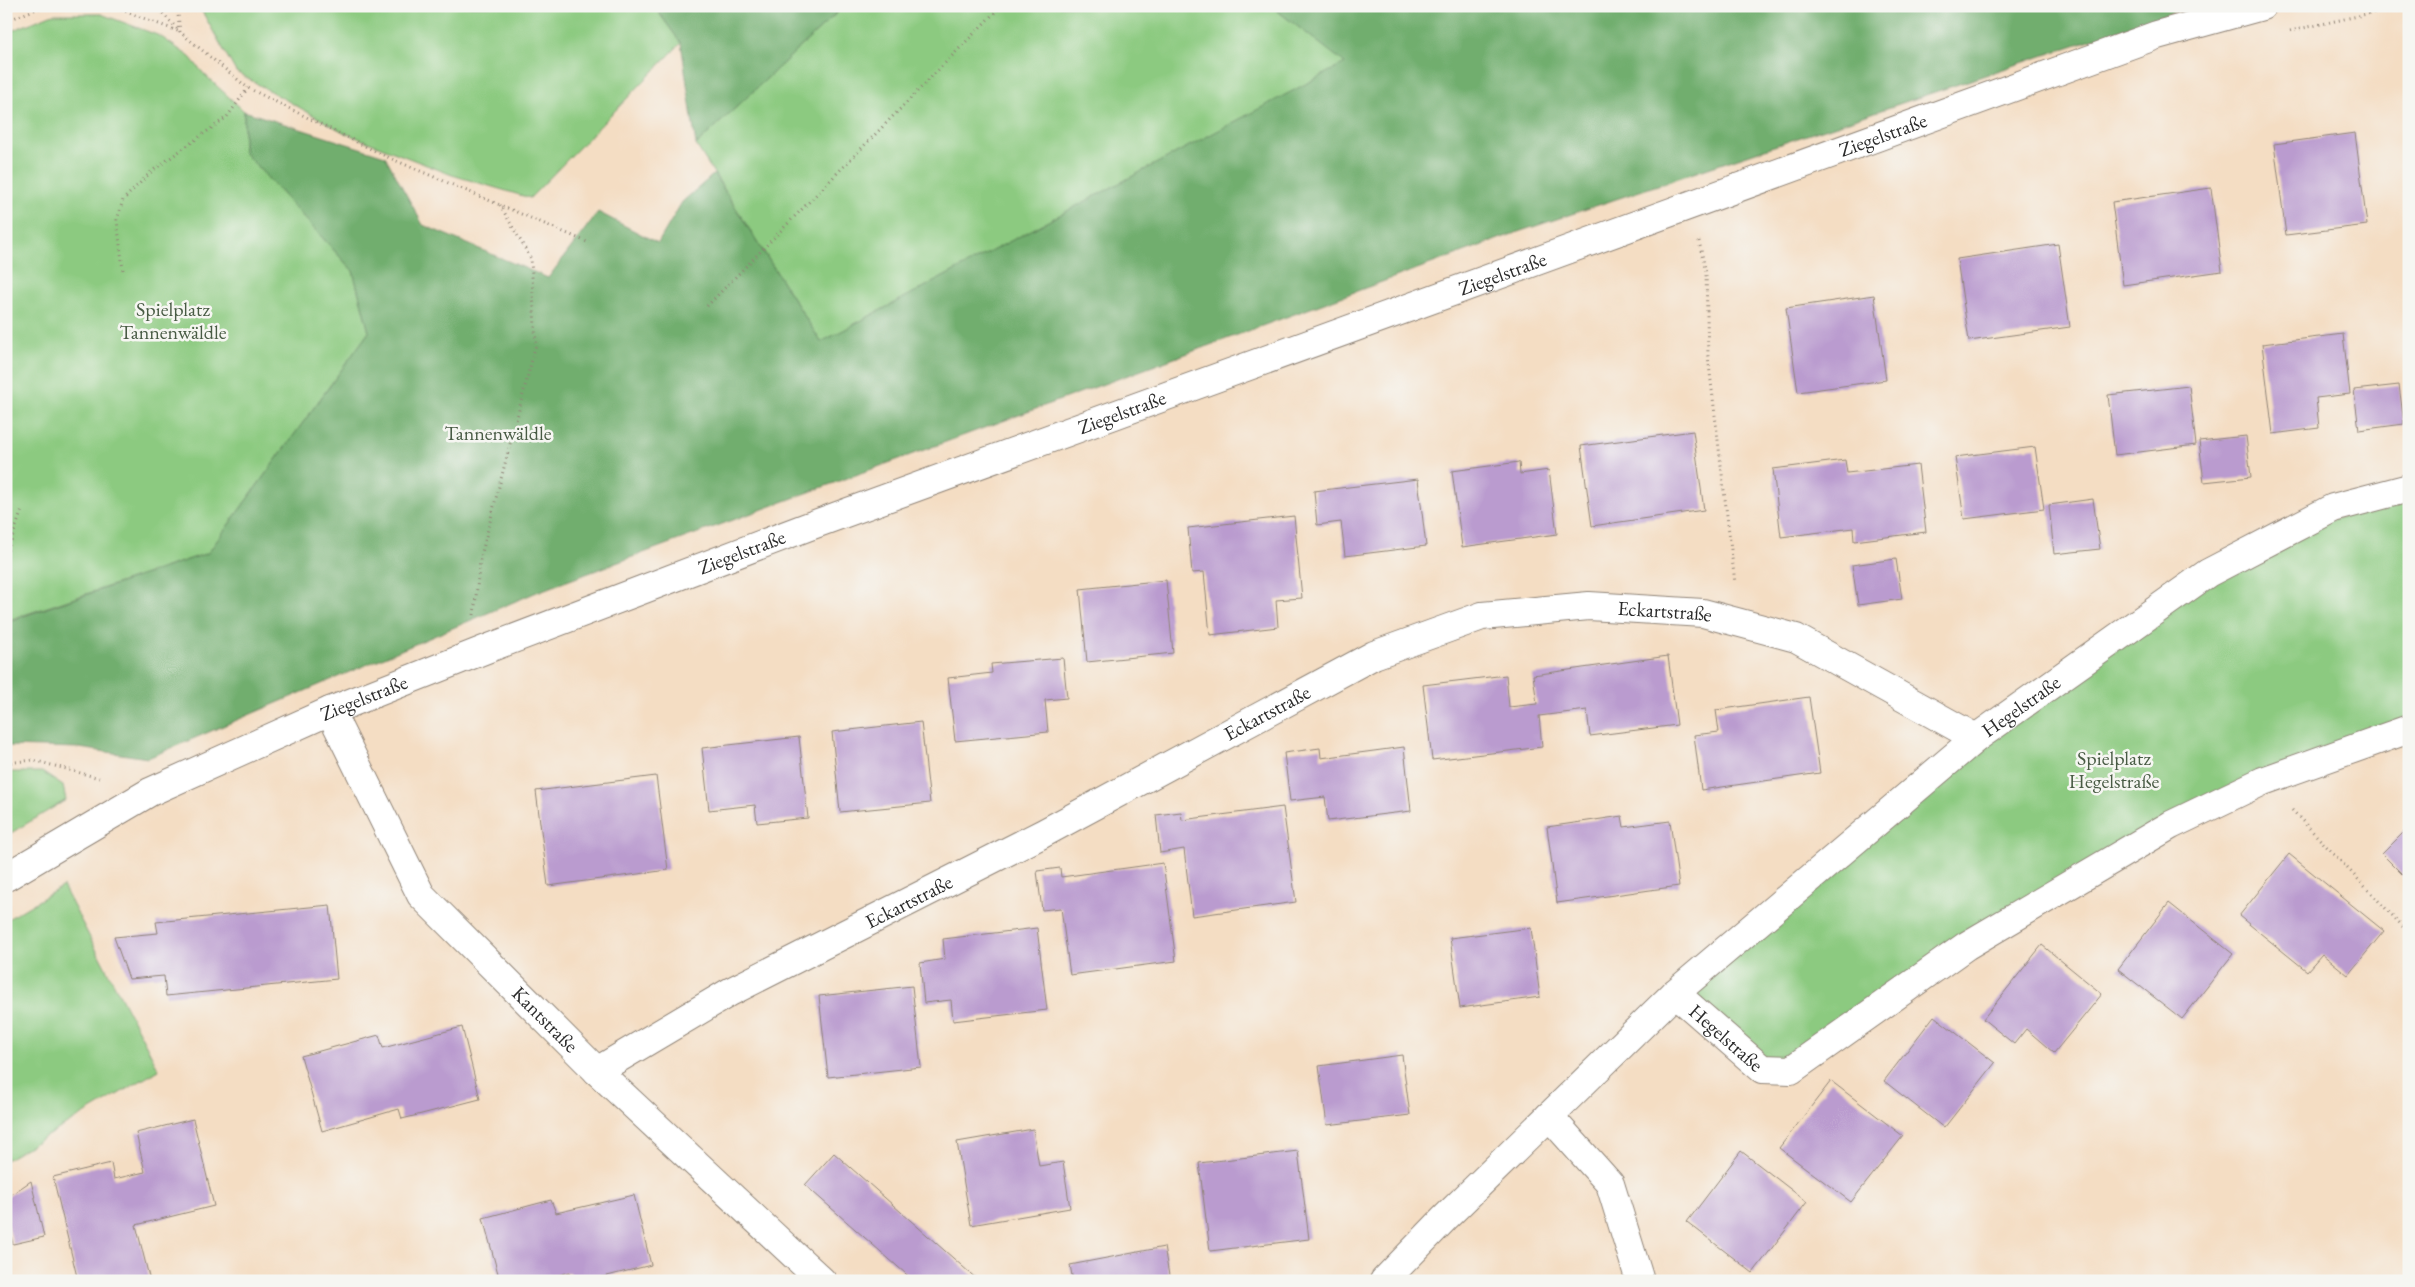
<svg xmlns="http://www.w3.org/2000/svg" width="2415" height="1287" font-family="'EB Garamond',serif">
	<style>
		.green { fill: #8cca80; stroke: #5c7a56 }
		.forest { fill: #71ae6e; stroke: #4e6c4c }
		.building { fill: #ba9bcf }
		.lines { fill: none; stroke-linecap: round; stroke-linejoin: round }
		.minor-casing { stroke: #908477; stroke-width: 30 }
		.major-casing { stroke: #908477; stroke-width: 30 }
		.path { stroke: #908477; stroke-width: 3; stroke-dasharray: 1 4; stroke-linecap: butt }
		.minor { stroke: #fff; stroke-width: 28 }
		.major { stroke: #fff; stroke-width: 28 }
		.labels { text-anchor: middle; stroke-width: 5; stroke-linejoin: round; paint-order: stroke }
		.street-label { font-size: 20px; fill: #2b2b2b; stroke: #f6f6f2 }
		.park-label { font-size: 20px; fill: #485b44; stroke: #f6f6f2 }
	</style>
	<rect width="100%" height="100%" fill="#f6f6f2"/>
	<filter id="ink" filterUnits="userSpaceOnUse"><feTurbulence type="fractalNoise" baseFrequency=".02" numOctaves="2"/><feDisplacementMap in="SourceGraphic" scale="10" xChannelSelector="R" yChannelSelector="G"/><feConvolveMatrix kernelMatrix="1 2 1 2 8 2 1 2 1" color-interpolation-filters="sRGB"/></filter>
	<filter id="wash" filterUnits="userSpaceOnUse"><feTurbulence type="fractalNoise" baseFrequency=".0096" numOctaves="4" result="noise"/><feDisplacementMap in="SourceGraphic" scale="20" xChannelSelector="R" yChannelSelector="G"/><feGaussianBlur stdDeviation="1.12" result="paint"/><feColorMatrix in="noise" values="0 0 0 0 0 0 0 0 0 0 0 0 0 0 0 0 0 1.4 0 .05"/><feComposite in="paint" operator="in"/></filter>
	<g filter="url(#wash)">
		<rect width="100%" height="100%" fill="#f4ddc3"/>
		<!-- green -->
		<g class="green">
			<path d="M199,6H654L681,43L530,198L452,175L345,133L236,72Z"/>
			<path d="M844,6H1271L1346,63L821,342L696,145Z"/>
			<path d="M53,14H101L160,36L190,57L204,74L244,111V152L353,271L369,332L208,553L6,621V33Z"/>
			<path d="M2409,488V729L2171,825L1791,1070L1762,1069L1675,993L1976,738L2208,573Z"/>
			<path d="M6,772H42L63,786L66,800L6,836Z"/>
			<path d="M63,886L159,1070L6,1160V920Z"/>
		</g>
		<!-- forest -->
		<g class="forest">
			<path d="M654,6H844L696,145L681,43Z"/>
			<path d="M1271,6H2191L1518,232L537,592L148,758L79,748L6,746V622L208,553L369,332L353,271L244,152V111L385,156L423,225L548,278L598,212L658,243L682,202L714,174L821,342L1345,63Z"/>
		</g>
		<g id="blocks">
			<!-- building -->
			<g class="building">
				<path d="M2355,133L2367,225L2286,235L2274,144Z"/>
				<path d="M2211,188L2222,271L2123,285L2112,202Z"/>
				<path d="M2058,244L2070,327L1969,341L1957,259Z"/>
				<path d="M1874,295L1886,380L1798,392L1786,308Z"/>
				<path d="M2343,334L2350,394L2316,398L2319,428L2273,434L2262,344Z"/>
				<path d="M2399,385L2404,424L2359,430L2354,390Z"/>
				<path d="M2189,386L2196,445L2115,455L2108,395Z"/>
				<path d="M1693,431L1704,510L1592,526L1581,446Z"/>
				<path d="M2246,436L2251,477L2204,482L2199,441Z"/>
				<path d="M2035,447L2044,509L1964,519L1955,457Z"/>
				<path d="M1845,460L1847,473L1918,465L1926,532L1854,541L1853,528L1781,537L1773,469Z"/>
				<path d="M1519,462L1520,474L1549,470L1557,534L1462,547L1452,471Z"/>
				<path d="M1418,479L1426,546L1345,556L1341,522L1317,525L1314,491Z"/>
				<path d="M2093,499L2100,549L2054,554L2049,505Z"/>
				<path d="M1294,516L1302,598L1276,600L1278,627L1210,635L1204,572L1192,573L1188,528Z"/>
				<path d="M1896,559L1902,599L1858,605L1852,565Z"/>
				<path d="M1166,580L1173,653L1087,662L1080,589Z"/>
				<path d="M1668,656L1677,725L1590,736L1587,710L1539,716L1542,747L1432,760L1423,685L1506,675L1509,707L1537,704L1533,675Z"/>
				<path d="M1063,658L1067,698L1045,700L1048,732L955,741L948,678L992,673L991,664Z"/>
				<path d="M1809,697L1820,773L1701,790L1694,735L1719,732L1716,710Z"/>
				<path d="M921,722L930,803L840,812L832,732Z"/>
				<path d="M799,737L808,818L757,823L755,805L709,810L702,748Z"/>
				<path d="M1404,747L1411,811L1328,821L1325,797L1290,801L1284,753L1320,748L1321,758Z"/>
				<path d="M656,776L668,870L548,886L536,791Z"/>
				<path d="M1283,807L1296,902L1192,916L1184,849L1160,853L1156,815L1181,812L1182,820Z"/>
				<path d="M1622,816L1624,827L1670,821L1679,886L1557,903L1547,827Z"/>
				<path d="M2409,827V881L2382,854Z"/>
				<path d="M2289,854L2384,931L2348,975L2322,954L2307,971L2239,916Z"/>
				<path d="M1163,863L1176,961L1070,975L1061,908L1042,910L1037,871L1060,868L1061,877Z"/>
				<path d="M2169,903L2233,954L2182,1019L2118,969Z"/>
				<path d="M330,905L337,979L166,996L164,976L129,979L114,937L158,933L156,922Z"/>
				<path d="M1037,928L1047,1010L953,1021L951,1000L924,1003L920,963L945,959L943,939Z"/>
				<path d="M1531,928L1540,997L1460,1008L1450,938Z"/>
				<path d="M2042,945L2102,994L2054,1053L2026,1029L2014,1044L1983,1019Z"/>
				<path d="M912,986L921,1067L828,1077L819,996Z"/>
				<path d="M1934,1016L1995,1063L1944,1128L1884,1081Z"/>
				<path d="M462,1027L480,1099L402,1119L399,1109L322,1131L301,1056L379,1035L383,1048Z"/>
				<path d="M1402,1055L1410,1115L1327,1125L1319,1066Z"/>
				<path d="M1831,1081L1903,1136L1851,1202L1779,1148Z"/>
				<path d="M193,1119L214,1206L136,1225L150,1281H78L53,1177L111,1163L114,1179L145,1172L136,1133Z"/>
				<path d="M1033,1129L1039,1166L1063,1162L1070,1208L971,1225L957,1142Z"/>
				<path d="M1298,1151L1309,1239L1210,1251L1199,1163Z"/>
				<path d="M1741,1151L1807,1202L1753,1273L1687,1222Z"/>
				<path d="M834,1153L910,1220L979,1281H914L805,1185Z"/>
				<path d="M31,1181L44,1237L13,1244L6,1217V1198Z"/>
				<path d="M634,1195L651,1265L587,1281H572L570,1272L536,1281H500L483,1218L551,1200L556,1213Z"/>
				<path d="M1164,1247L1170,1281H1073L1070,1265Z"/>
			</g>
		</g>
	</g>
	<g filter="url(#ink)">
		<use href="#blocks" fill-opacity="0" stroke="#908477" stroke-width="1"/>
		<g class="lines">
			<defs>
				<g id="minor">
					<path id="s1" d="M330,711L421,895L597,1071L822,1281"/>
					<path id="s2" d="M1675,993L1762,1069L1791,1070L1966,946L2171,825L2263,781L2409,729"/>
					<path id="s3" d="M597,1071L730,992L1042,834L1374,655L1482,616L1589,606L1703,613L1796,638L1976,738"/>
					<path d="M1549,1116L1610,1184L1640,1281"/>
					<path id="s4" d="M1384,1281L1445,1218L1675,993L1976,738L2208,573L2333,508L2409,488"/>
				</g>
				<g id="major">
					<path id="s5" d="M6,877L150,792L330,711L484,650L807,527L2157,35L2262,6"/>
				</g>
			</defs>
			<!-- minor casing -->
			<use href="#minor" class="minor-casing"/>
			<!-- major casing -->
			<use href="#major" class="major-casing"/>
			<!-- path -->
			<g class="path">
				<path d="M101,6L114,7L180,32"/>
				<path d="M156,6L180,32"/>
				<path d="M177,6L180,32L248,88L385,156L587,242"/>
				<path d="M6,21L44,6"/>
				<path d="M2290,31L2403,6"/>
				<path d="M1699,241L1706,273L1708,356L1735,583"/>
				<path d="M123,270L117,220L123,200L152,171L227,117L248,88"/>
				<path d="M707,306L1001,6"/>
				<path d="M6,555L22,510"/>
				<path d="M474,615L480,560L536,344L531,259L500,205"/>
				<path d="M6,763L33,760L99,778"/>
				<path d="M2292,810L2409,933"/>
			</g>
			<!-- minor -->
			<use href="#minor" class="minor"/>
			<!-- major -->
			<use href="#major" class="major"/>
		</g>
	</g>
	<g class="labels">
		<!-- street labels -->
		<g class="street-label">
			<text dy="7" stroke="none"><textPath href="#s5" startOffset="2021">Ziegelstraße</textPath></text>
			<text dy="7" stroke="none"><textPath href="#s5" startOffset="1616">Ziegelstraße</textPath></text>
			<text dy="7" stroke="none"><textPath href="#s5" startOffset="1211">Ziegelstraße</textPath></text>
			<text dy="7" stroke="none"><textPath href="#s5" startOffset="806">Ziegelstraße</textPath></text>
			<text dy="7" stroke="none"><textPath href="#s3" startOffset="1180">Eckartstraße</textPath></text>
			<text dy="7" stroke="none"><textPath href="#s5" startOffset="401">Ziegelstraße</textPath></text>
			<text dy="7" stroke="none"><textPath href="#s4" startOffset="859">Hegelstraße</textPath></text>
			<text dy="7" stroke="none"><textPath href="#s3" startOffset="760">Eckartstraße</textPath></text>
			<text dy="7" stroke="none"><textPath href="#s3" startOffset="355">Eckartstraße</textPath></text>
			<text dy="7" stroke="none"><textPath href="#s1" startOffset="381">Kantstraße</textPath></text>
			<text dy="7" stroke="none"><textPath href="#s2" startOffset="68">Hegelstraße</textPath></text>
		</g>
		<!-- park labels -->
		<g class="park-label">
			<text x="173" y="316">Spielplatz<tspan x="173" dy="23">Tannenwäldle</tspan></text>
			<text x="498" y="440">Tannenwäldle</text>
			<text x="2114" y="765">Spielplatz<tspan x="2114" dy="23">Hegelstraße</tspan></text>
		</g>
	</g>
	<!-- margin -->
	<rect width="2415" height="1287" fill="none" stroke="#f6f6f2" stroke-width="25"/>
</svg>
